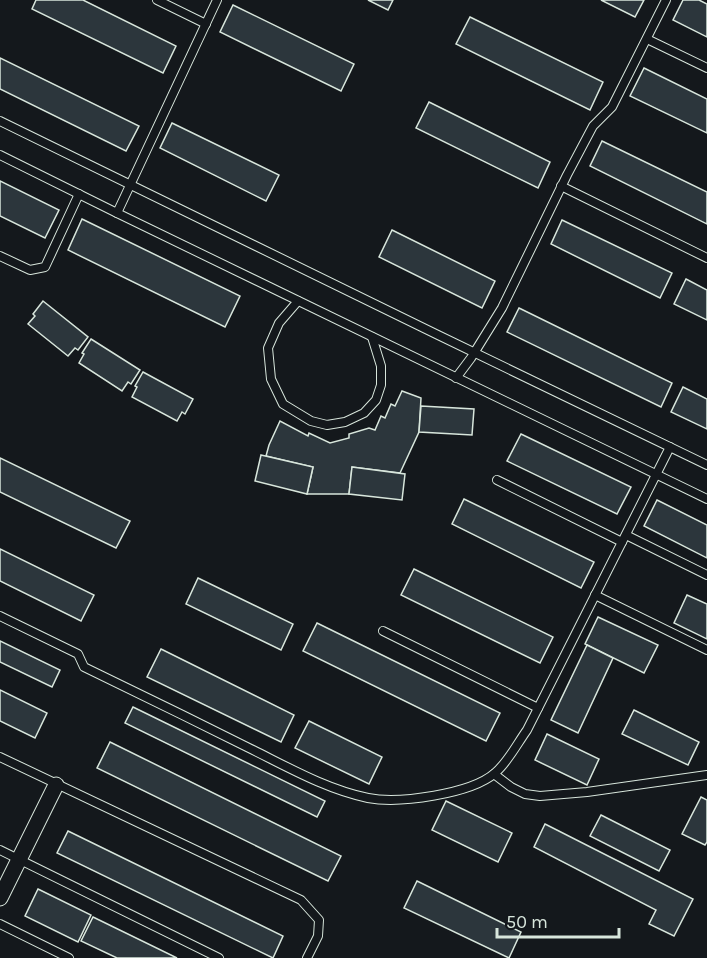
<svg xmlns="http://www.w3.org/2000/svg" width="707" height="958" font-family="Karla,sans-serif">
	<style>
		.building { fill: #2c363c; stroke: #d8e6dc; stroke-width: 1.5 }
		.lines { fill: none; stroke-linecap: round; stroke-linejoin: round }
		.lane-casing { stroke: #d8e6dc; stroke-width: 10 }
		.street-casing { stroke: #d8e6dc; stroke-width: 17 }
		.lane { stroke: #14181c; stroke-width: 8 }
		.street { stroke: #14181c; stroke-width: 15 }
	</style>
	<rect width="100%" height="100%" fill="#14181c"/>
	<!-- building -->
	<g class="building">
		<path d="M36,0H83L176,46L163,73L32,9Z"/>
		<path d="M368,0H393L388,10Z"/>
		<path d="M601,0H644L635,17Z"/>
		<path d="M683,0H699L707,4V37L673,20Z"/>
		<path d="M233,5L354,64L341,91L220,32Z"/>
		<path d="M470,17L603,82L590,110L456,44Z"/>
		<path d="M0,58L139,126L126,151L0,89Z"/>
		<path d="M644,68L707,99V133L630,96Z"/>
		<path d="M429,102L550,162L538,188L416,128Z"/>
		<path d="M172,123L279,175L266,201L160,148Z"/>
		<path d="M602,141L707,192V224L590,166Z"/>
		<path d="M0,181L59,210L45,238L0,216Z"/>
		<path d="M82,219L240,296L225,327L68,250Z"/>
		<path d="M562,220L672,273L660,298L551,244Z"/>
		<path d="M392,230L495,281L482,308L379,257Z"/>
		<path d="M686,279L707,290V320L674,304Z"/>
		<path d="M43,301L88,337L78,350L75,348L68,356L28,324L35,316L33,314Z"/>
		<path d="M519,308L672,383L661,407L507,332Z"/>
		<path d="M91,339L140,370L131,384L128,382L122,391L79,363L84,354L82,353Z"/>
		<path d="M143,372L193,399L185,414L182,412L177,421L132,397L137,387L135,386Z"/>
		<path d="M683,387L707,399V429L671,412Z"/>
		<path d="M402,391L421,398L419,432L400,473L352,467L349,494H307L313,467L266,456L269,445L280,421L308,436L309,433L330,443L349,438V434L369,428L375,430L381,416L385,418L391,404L395,406Z"/>
		<path d="M421,406L474,409L472,435L419,432Z"/>
		<path d="M521,434L631,487L617,514L507,461Z"/>
		<path d="M261,455L313,467L307,494L255,481Z"/>
		<path d="M0,458L130,521L116,548L0,492Z"/>
		<path d="M352,467L405,474L402,500L349,494Z"/>
		<path d="M464,499L594,562L581,588L452,524Z"/>
		<path d="M657,500L707,525V558L644,526Z"/>
		<path d="M0,549L94,595L81,621L0,581Z"/>
		<path d="M414,569L553,637L540,663L401,595Z"/>
		<path d="M198,578L293,624L281,650L186,604Z"/>
		<path d="M687,595L707,604V639L674,623Z"/>
		<path d="M598,617L658,645L644,673L585,644Z"/>
		<path d="M317,623L500,713L486,741L303,651Z"/>
		<path d="M0,641L60,670L52,687L0,662Z"/>
		<path d="M587,645L613,658L578,733L551,720Z"/>
		<path d="M161,649L294,715L281,742L147,677Z"/>
		<path d="M0,690L47,713L35,738L0,721Z"/>
		<path d="M133,707L325,801L317,817L125,723Z"/>
		<path d="M634,710L699,742L688,765L622,734Z"/>
		<path d="M309,721L382,757L369,784L295,748Z"/>
		<path d="M547,734L599,759L587,785L535,760Z"/>
		<path d="M110,742L341,856L328,881L97,768Z"/>
		<path d="M701,797L707,800V842L705,845L682,834Z"/>
		<path d="M446,801L512,833L498,862L432,830Z"/>
		<path d="M601,815L670,850L659,871L590,836Z"/>
		<path d="M545,824L693,899L674,936L649,924L656,910L534,847Z"/>
		<path d="M68,831L283,936L273,958L57,853Z"/>
		<path d="M417,881L521,932L509,958L404,908Z"/>
		<path d="M38,889L91,915L78,942L25,916Z"/>
		<path d="M93,917L177,958H117L81,941Z"/>
	</g>
	<g class="lines">
		<defs>
			<g id="lane">
				<path d="M157,0L206,24"/>
				<path d="M647,39L707,68"/>
				<path d="M0,121L438,335L707,465"/>
				<path d="M0,155L117,213L707,499"/>
				<path d="M561,186L707,258"/>
				<path d="M117,213L217,0"/>
				<path d="M0,256L30,270L45,267L79,194"/>
				<path d="M298,301L279,323L268,348L271,379L283,404L311,421L327,425L345,422L364,413L376,400L381,385V366L372,337"/>
				<path d="M456,378L471,358L502,308L567,175L593,126L612,107L666,0"/>
				<path d="M497,480L622,542"/>
				<path d="M626,535L707,575"/>
				<path d="M595,595L707,650"/>
				<path d="M0,616L78,654L84,667C138,693 193,720 247,747C286,766 325,789 368,798C399,804 471,794 495,773C508,762 517,744 527,730L670,447"/>
				<path d="M383,631L538,708"/>
				<path d="M0,757L301,900L319,920L318,936L307,958"/>
				<path d="M494,774L511,787L525,794L540,796L587,792L707,775"/>
				<path d="M0,850L219,958"/>
				<path d="M0,924L69,958"/>
			</g>
			<path id="street" d="M0,898L56,785"/>
		</defs>
		<!-- lane casing -->
		<use href="#lane" class="lane-casing"/>
		<!-- street casing -->
		<use href="#street" class="street-casing"/>
		<!-- lane -->
		<use href="#lane" class="lane"/>
		<!-- street -->
		<use href="#street" class="street"/>
	</g>
	<!-- scale -->
	<path d="M497 928v9h122v-9" fill="none" stroke="#d8e6dc" stroke-width="3"/>
	<text x="506" y="928" font-size="18" fill="#d8e6dc" stroke="#14181c" stroke-width="4.5" paint-order="stroke">50 m</text>
</svg>
